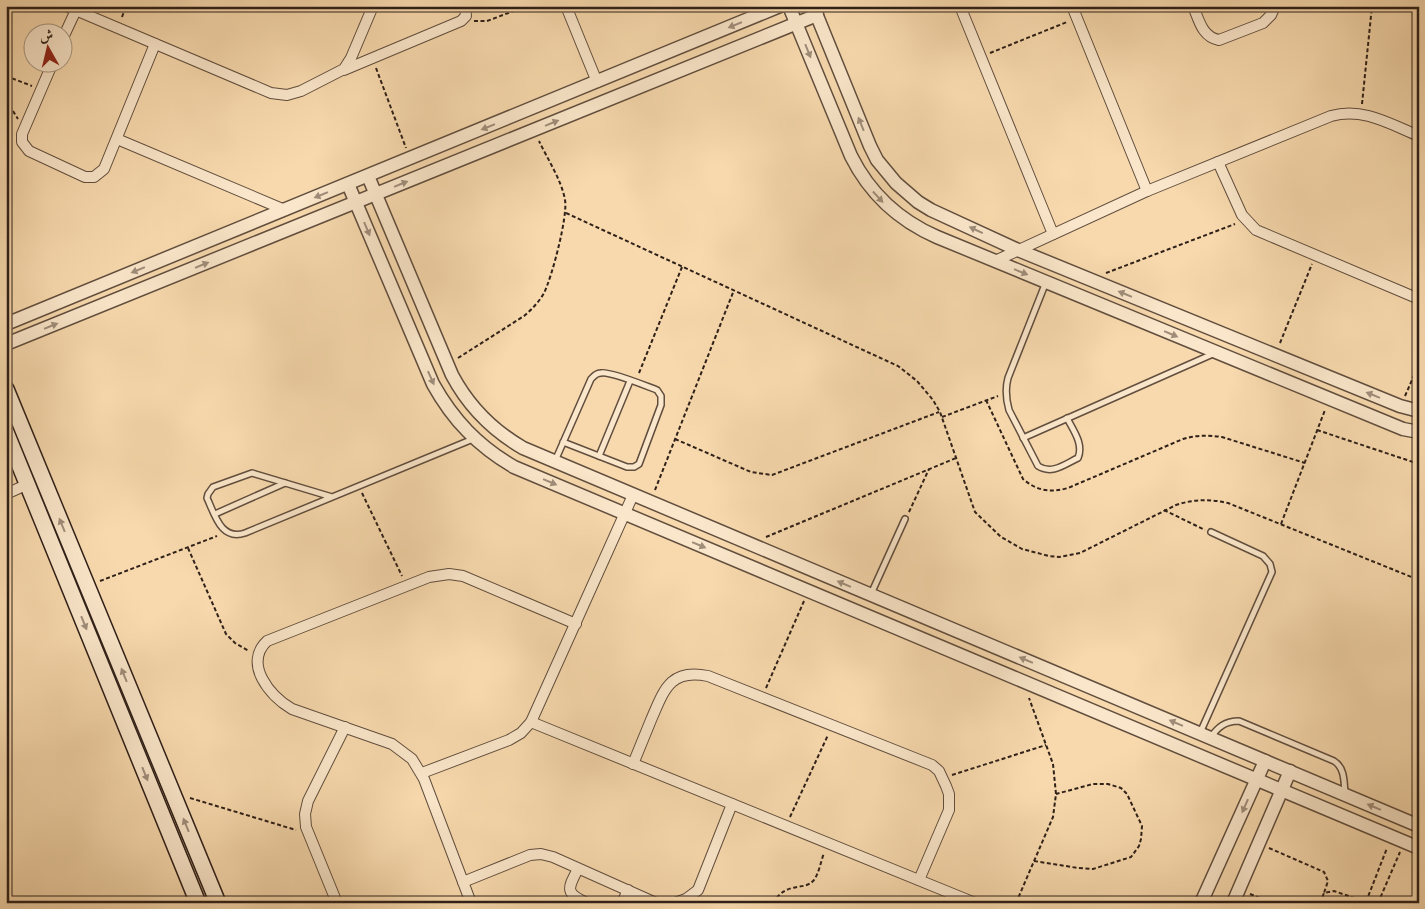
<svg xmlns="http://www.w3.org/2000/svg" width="1425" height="909" font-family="'Gentium Book Plus',Amiri,serif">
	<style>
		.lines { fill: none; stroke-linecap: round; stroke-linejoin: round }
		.service-casing { stroke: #614e3e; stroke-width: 8 }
		.minor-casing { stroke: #614e3e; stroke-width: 12 }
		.tertiary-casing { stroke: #614e3e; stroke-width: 15 }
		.secondary-casing { stroke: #2f2019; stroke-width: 18 }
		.path { stroke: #2f2019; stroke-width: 2; stroke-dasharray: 4 2.5; stroke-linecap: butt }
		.service { stroke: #fae6ca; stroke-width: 5 }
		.minor { stroke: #fae6ca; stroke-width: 10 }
		.tertiary { stroke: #fae6ca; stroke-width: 12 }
		.secondary { stroke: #fae6ca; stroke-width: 15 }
		.oneway { fill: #9f8d7a }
	</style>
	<rect width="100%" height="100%" fill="#f7d9ad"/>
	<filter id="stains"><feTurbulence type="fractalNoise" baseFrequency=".004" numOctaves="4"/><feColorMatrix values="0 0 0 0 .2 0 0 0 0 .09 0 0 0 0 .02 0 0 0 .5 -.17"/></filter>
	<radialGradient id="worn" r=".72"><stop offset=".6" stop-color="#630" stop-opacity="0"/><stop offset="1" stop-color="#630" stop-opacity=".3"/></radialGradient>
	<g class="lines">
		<defs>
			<g id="service">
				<path d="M1046,282L1008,378C1005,389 1006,399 1009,410L1038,466C1052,475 1065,464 1078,458C1084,444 1073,430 1067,418"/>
				<path d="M1023,438L1215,353"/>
				<path d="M599,456L630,381"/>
				<path d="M555,461L591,379C594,376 596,373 601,373C610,371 646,386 657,390L661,396V405L639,464L634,467H627L563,442"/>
				<path d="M332,497L252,473L213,487L208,494L207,498C215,515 221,541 245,533L473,439"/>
				<path d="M215,514L285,483"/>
				<path d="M871,594L905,519"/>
				<path d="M1200,733L1272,572L1270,564L1263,556L1211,532"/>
				<path d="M1210,738C1218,727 1225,721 1239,721L1334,761C1345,768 1344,782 1345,794"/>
				<path d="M1413,823L1419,809"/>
			</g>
			<g id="minor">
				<path d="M66,6L271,93L287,95L301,91L344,69L351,58L373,6"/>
				<path d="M566,6L597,82"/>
				<path d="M960,6L1053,234"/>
				<path d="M1072,6L1147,191"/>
				<path d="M1193,6C1199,20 1202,37 1219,40L1263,23L1271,15L1275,6"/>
				<path d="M62,40L76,10"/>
				<path d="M53,62L22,134V142L29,151L85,177H94L104,169L155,44"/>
				<path d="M344,70L461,21L466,16L465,6"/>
				<path d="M117,139L285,210"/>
				<path d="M1218,162L1242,215L1256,230L1419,299"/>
				<path d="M995,261L1147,191L1331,116C1363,107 1390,124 1419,136"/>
				<path d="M6,494L28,484"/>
				<path d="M531,722L975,903"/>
				<path d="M633,764C639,749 645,735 651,720C664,690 670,668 708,676L932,765L939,771L946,786L949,794V810L919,880"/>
				<path d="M422,773L509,740L521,733L531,722L633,495"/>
				<path d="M578,869C568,888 564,893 587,903"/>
				<path d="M463,882L530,855L541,854L553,857L656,903"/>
				<path d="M337,903L306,827L305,814L308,801L345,727"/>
				<path d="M471,903L424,779L412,759L392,744L292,709C270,696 243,664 267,641L429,577L449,574L463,576L576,624"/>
				<path d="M622,903L628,890"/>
				<path d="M675,903L686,899L698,890L732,804"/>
			</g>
			<g id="tertiary">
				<path d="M789,6L851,156C870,194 898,220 937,237L1403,429L1419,432"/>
				<path d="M813,6L870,146L877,160L896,183L918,202L931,210L1018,250L1400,406L1419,411"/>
				<path d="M368,176L452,375C469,407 492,430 523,448L1419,826"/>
				<path d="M348,184L433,384C453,420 478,446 514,467L1419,848"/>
				<path d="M6,324L780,6"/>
				<path d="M6,344L817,15"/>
				<path d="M1201,903L1265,761"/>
				<path d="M1233,903L1290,771"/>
			</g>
			<g id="secondary">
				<path d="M6,389L218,903"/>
				<path d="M6,432L198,903"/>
			</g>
		</defs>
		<!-- service casing -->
		<use href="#service" class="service-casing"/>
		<!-- minor casing -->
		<use href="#minor" class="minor-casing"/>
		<!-- tertiary casing -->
		<use href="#tertiary" class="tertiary-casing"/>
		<!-- secondary casing -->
		<use href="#secondary" class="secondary-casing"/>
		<!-- path -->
		<g class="path">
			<path d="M122,17L126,6"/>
			<path d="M474,21H487L527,6"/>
			<path d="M990,53L1067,22"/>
			<path d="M376,68L406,148"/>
			<path d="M6,76L32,86"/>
			<path d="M6,100L18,119"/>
			<path d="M1362,104L1372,6"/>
			<path d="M566,213L887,361L898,366L917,381L933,400L940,412L975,512L1001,537L1022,549L1049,556L1059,557L1080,553L1176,505C1194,499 1210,499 1228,503L1419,580"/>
			<path d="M1106,273L1235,224"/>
			<path d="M1280,343L1312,264"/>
			<path d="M458,358L524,316C532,309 539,302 544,293C552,277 568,216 565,200C562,181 547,158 539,141"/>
			<path d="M639,373L682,267"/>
			<path d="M1405,396L1419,364"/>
			<path d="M986,400L1023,479C1037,491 1051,493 1068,488L1183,439C1196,435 1208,435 1222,437L1305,463"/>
			<path d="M942,417L998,396"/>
			<path d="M1317,430L1419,464"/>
			<path d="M675,439L751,472L772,475L939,412"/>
			<path d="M655,490L734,290"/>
			<path d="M362,493L402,576"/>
			<path d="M1164,510L1205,530"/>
			<path d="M909,512L929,469"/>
			<path d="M1281,524L1325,410"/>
			<path d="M766,537L956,458"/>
			<path d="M188,548L226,634L235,643L249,651"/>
			<path d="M100,581L217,536"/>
			<path d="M766,688L804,601"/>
			<path d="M952,775L1046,745"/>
			<path d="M190,798L296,830"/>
			<path d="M790,817L828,735"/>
			<path d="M1269,848L1324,872L1328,881L1324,893"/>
			<path d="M1034,861L1078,868L1093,869L1131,857L1139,846L1141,839L1142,826L1127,794L1121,788L1108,784H1093L1056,794"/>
			<path d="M1250,894L1272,903"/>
			<path d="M1352,898L1357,903"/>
			<path d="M1366,902L1387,848"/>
			<path d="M773,903C787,880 804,892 814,880C819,873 821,861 824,853"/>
			<path d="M1016,903L1053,817L1056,794L1053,764L1029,698"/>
			<path d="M1320,903L1324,893L1334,891L1366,902"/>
			<path d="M1378,903L1400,852"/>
		</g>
		<!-- service -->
		<use href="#service" class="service"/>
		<!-- minor -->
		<use href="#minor" class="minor"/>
		<!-- tertiary -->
		<use href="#tertiary" class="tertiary"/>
		<!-- secondary -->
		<use href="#secondary" class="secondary"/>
	</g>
	<!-- one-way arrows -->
	<defs><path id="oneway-solid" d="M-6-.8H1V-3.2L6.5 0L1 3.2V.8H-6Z" transform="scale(1.25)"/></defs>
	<g class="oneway">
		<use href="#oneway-solid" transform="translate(735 25) rotate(158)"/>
		<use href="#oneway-solid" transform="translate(808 51) rotate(68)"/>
		<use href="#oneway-solid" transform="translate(552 123) rotate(-22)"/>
		<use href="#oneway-solid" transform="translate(861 124) rotate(-112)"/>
		<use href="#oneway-solid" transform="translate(488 127) rotate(158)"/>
		<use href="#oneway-solid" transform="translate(401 184) rotate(-22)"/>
		<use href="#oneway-solid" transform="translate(321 195) rotate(158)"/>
		<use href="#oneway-solid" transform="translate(878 197) rotate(47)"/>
		<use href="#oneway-solid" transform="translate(367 229) rotate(67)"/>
		<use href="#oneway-solid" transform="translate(976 230) rotate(-155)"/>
		<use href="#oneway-solid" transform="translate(202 265) rotate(-22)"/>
		<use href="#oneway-solid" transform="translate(138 270) rotate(158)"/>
		<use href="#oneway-solid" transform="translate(1021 272) rotate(22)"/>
		<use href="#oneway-solid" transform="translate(1125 294) rotate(-158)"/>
		<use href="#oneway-solid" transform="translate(51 326) rotate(-22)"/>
		<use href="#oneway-solid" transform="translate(1171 334) rotate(23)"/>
		<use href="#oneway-solid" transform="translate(431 378) rotate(66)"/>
		<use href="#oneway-solid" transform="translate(1373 395) rotate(-158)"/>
		<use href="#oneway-solid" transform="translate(550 482) rotate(23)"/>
		<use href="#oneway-solid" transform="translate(62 525) rotate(-112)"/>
		<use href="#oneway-solid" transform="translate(699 545) rotate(23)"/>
		<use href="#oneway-solid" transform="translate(844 584) rotate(-157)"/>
		<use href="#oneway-solid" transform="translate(84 623) rotate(68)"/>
		<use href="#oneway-solid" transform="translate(1026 660) rotate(-157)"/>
		<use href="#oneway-solid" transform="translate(124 675) rotate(-112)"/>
		<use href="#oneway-solid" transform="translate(1176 723) rotate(-157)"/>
		<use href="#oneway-solid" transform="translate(145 774) rotate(68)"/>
		<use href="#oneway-solid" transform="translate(1245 806) rotate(114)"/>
		<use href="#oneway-solid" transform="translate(1374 807) rotate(-157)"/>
		<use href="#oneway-solid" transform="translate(186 825) rotate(-112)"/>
	</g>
	<!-- margin -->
	<rect width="1425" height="909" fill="none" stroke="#f7d9ad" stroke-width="25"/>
	<rect x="8" y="8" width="1410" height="894" fill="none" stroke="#2f2019" stroke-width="2.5"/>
	<rect x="12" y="12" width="1400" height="884" fill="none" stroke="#2f2019"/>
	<!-- north arrow -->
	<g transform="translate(48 48) rotate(352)"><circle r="24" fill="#fae6ca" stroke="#a99783"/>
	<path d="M0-4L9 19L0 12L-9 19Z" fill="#8f2418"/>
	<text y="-8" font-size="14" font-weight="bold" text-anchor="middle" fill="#2f2019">ش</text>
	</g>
	<rect width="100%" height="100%" filter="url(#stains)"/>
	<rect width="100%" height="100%" fill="url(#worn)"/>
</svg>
